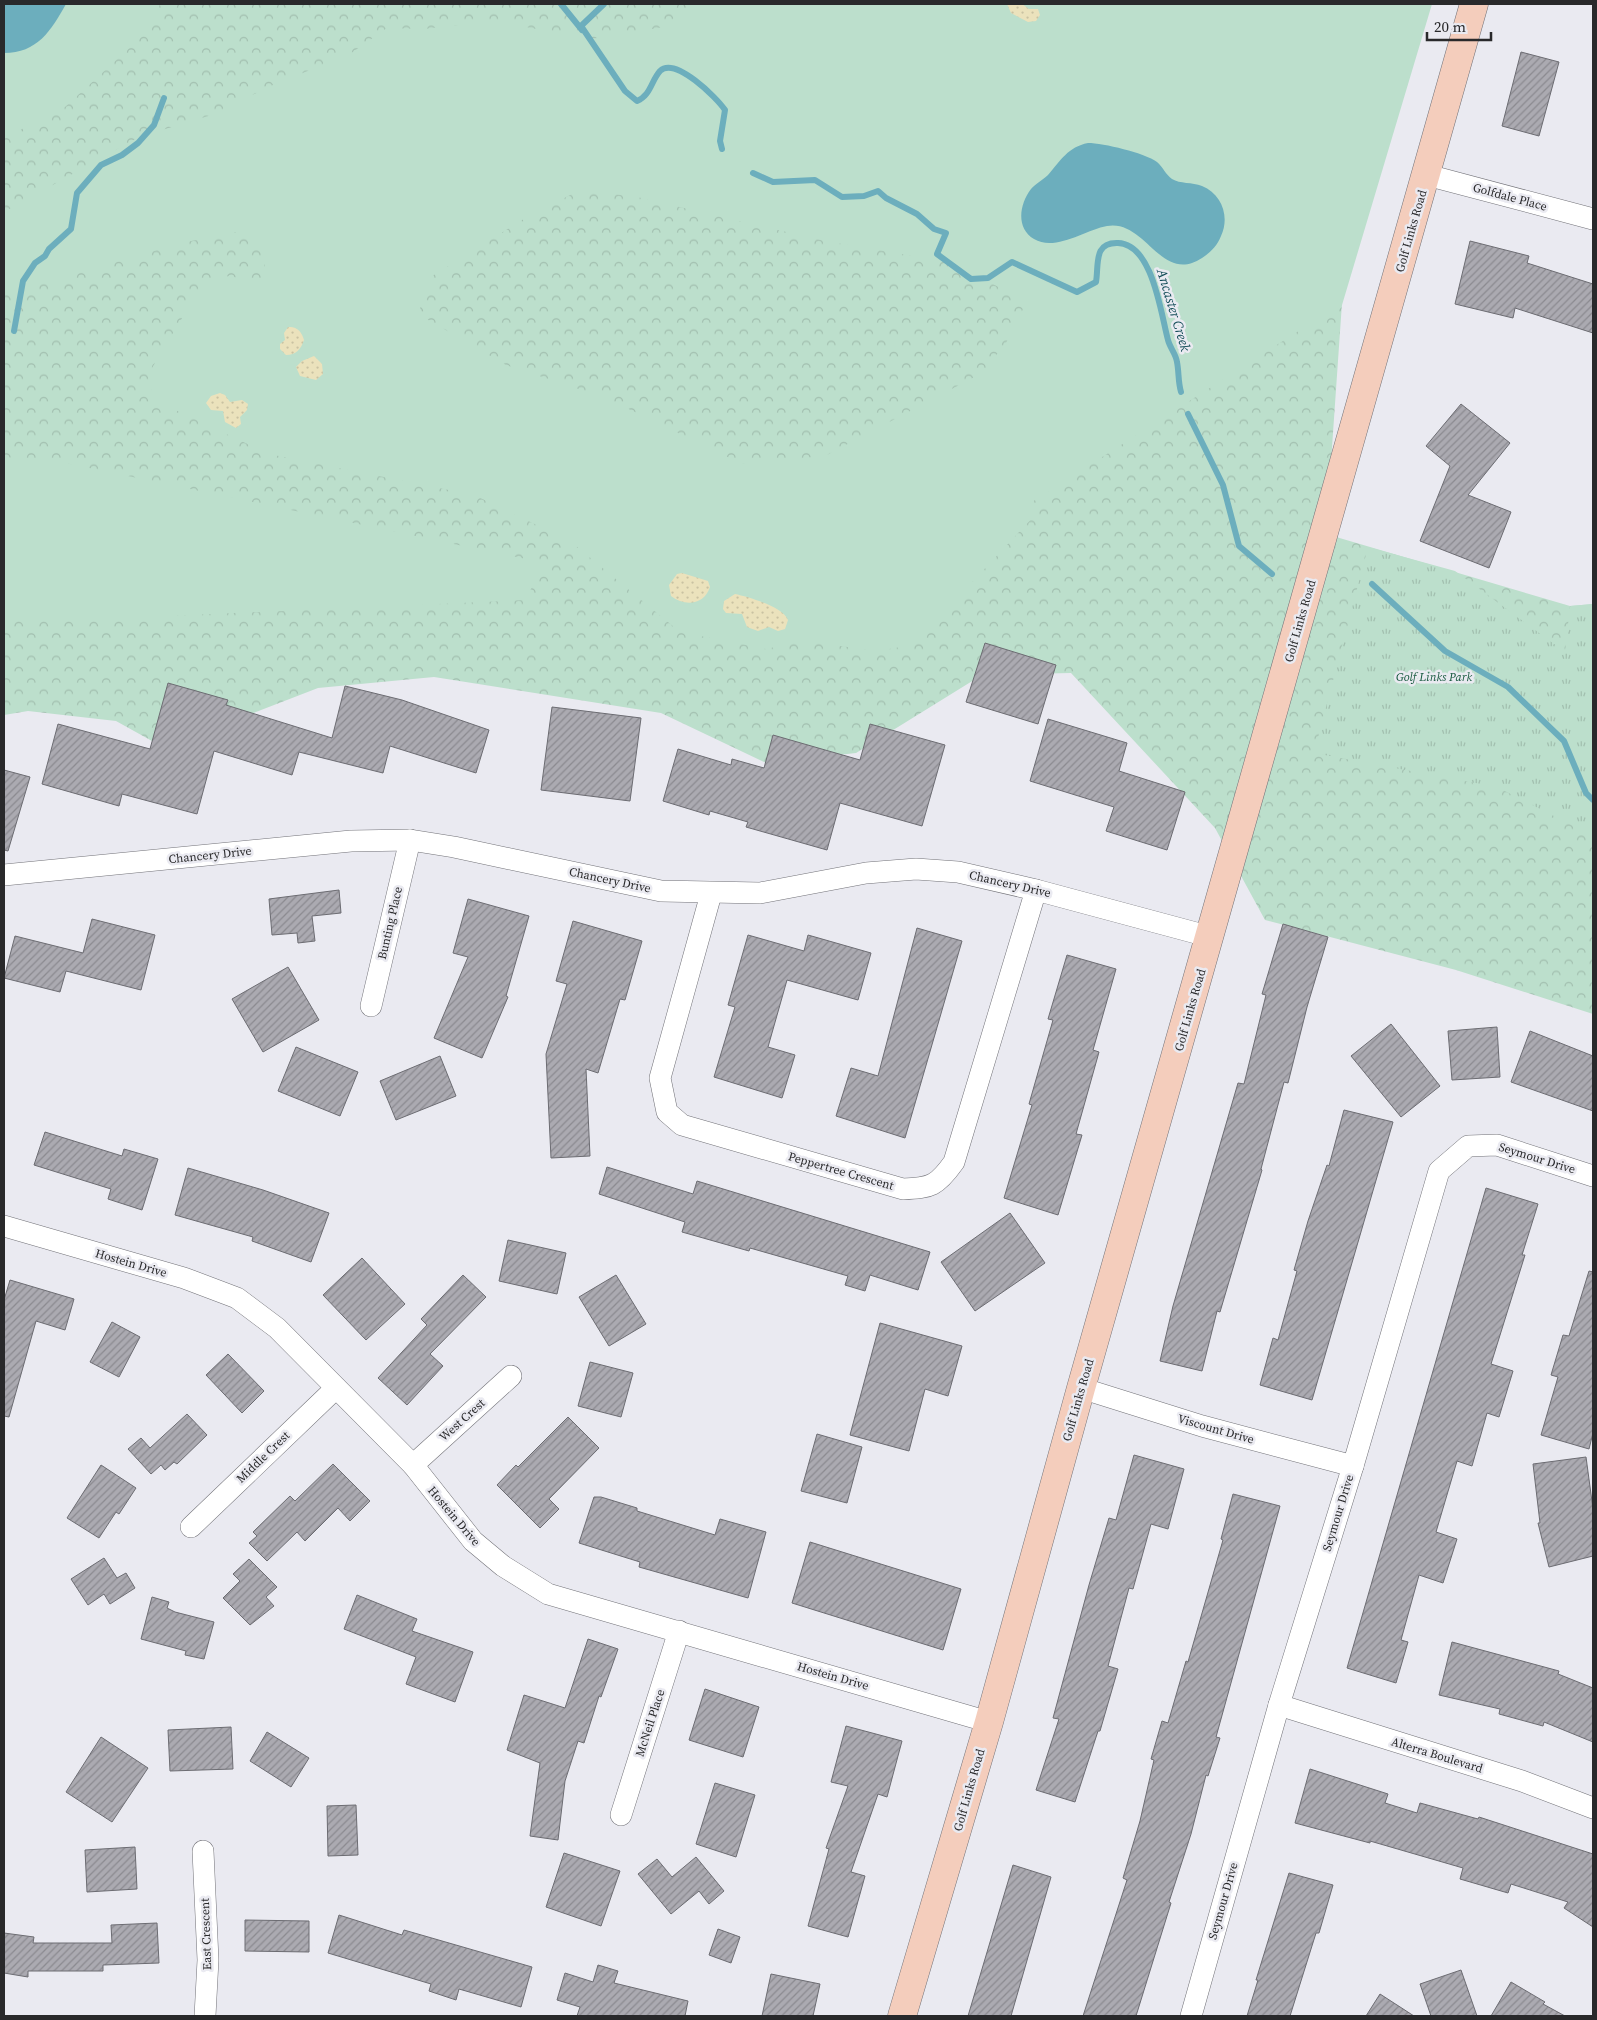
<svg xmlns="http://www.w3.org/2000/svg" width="1597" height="2020" font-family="'Source Serif 4',serif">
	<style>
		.grass { fill: #bcdfcc }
		.forest { fill: url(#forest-crowns) }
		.sand { fill: url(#sand-dots) }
		.park { fill: url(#park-tufts) }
		.water { fill: #6caebd }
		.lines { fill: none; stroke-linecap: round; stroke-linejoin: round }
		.stream { stroke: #6caebd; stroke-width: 6 }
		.building { fill: url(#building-hatch); stroke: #6c6c72 }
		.minor-casing { stroke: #727278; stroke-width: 22 }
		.secondary-casing { stroke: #727278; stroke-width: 29 }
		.minor { stroke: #fff; stroke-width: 21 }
		.secondary { stroke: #f4cdbc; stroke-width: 28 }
		.labels { text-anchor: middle; stroke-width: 5; stroke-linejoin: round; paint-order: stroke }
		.street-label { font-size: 12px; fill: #29292b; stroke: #eaeaf1 }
		.park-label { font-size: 12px; font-style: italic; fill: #14573c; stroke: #eaeaf1 }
		.water-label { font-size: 14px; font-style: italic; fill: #124c57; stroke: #eaeaf1 }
	</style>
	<defs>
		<pattern id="forest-crowns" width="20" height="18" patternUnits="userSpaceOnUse" patternTransform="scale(1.25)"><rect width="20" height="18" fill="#bcdfcc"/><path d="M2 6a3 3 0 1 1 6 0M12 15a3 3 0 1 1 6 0" fill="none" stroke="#a2bfaf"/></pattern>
		<pattern id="sand-dots" width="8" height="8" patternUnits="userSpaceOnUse" patternTransform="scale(1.25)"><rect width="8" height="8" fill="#ebe2bc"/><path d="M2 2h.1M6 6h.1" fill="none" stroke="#cac2a2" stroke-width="1.8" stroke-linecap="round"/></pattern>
		<pattern id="park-tufts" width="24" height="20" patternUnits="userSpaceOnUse" patternTransform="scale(1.25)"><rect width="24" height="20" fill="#bcdfcc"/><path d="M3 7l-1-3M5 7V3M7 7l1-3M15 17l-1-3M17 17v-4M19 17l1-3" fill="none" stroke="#a2bfaf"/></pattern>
		<pattern id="building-hatch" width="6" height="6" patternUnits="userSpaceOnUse" patternTransform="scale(1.25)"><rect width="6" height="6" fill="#abaab1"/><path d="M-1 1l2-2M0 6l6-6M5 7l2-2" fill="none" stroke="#8b8a90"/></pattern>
	</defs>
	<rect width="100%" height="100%" fill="#eaeaf1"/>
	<!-- grass -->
	<path class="grass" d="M4,4H1432L1232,673L998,617L855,715L341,651L4,673Z"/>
	<!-- forest -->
	<g class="forest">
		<path d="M160,4H691L664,27L591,39L493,21L424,29L387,28L350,54L268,87L215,114L139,137L4,212V138L65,107L152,27Z"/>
		<path d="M580,190L637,197L825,241L948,262L1027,301L1006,343L982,373L825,456L742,464L606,398L506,365L418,314L432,276L527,217Z"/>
		<path d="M242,231L264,252L266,283L228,276L193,300L152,368V399L269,454L474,495L570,541L680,632L766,649L803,641L877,651L913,645L1037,513L1032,502L1342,303L1326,534L1570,606L1593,604V1014L1456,970L1265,920L1215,828L1071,673L982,675L856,753L766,763L661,713L434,677L318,688L202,733L152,741L116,721L28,711L4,715V619L56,621L525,600L545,563L70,464L4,457V295L181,243Z"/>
	</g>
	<!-- sand -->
	<g class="sand">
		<path d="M1007,4H1022L1029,9H1038L1040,15L1036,21L1028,22L1011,13Z"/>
		<path d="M288,327C297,326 302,332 304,340C301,349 296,355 286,355L280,349V344L285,340L284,333Z"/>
		<path d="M314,356L322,364L323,374L316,380L300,376L296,367L302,361Z"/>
		<path d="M220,393L225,395L230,402L242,400L248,404L247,410L240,417L241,424L236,428L225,422L223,411L211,410L206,403L211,396Z"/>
		<path d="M682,573L708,581L710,587C704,605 685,607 671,596L669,585L677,574Z"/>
		<path d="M735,594C749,597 783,607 788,620L785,629L778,631L769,627L758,631L747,627L742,614L726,613L723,609L724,601Z"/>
	</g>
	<!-- park -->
	<path class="park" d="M1368,547L1455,571L1565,652L1570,606L1593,604V836L1497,787L1314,753Z"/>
	<!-- water -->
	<g class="water">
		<path d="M4,4H66C51,31 37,53 4,53Z"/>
		<path d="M1088,143C1103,143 1145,153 1157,162C1163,167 1166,175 1172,179C1180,184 1192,182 1202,186C1222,194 1230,217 1221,236C1217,246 1210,253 1202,258C1161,285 1146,219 1107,226C1085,230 1055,252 1034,239C1016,228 1019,205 1031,189C1035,184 1043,180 1048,175C1061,160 1068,147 1088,143Z"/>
	</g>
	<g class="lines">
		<!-- stream -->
		<g class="stream">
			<path d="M561,4L582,30"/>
			<path d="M604,4L581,26L625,91L637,101C651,95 651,81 660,71C675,56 717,98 725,110L720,141L722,149"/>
			<path d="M753,173L773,182L815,180L842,197L864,196L878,191L886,198L917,214L934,229L946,233L937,254L971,279L988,278L1012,262L1077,292L1096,282C1099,265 1093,242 1118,243C1153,244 1161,315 1168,340C1170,348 1176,354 1177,362C1179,372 1178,382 1181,392"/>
			<path d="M14,331L23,281L35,263L45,256L49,249L71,229L77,193L101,165L122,155L138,143L154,125L164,98"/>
			<path d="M1188,414L1223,485L1239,546L1272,574"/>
			<path d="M1372,584L1445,651L1508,687L1564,741L1586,793L1593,800"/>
		</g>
	</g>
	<!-- building -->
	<g class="building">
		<path d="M1521,52L1559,62L1539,136L1502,126Z"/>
		<path d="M1470,241L1529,256L1527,263L1593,284V333L1515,308L1513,318L1455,304Z"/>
		<path d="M1461,404L1510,443L1468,495L1511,512L1489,568L1420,541L1450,466L1426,446Z"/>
		<path d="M985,643L1056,665L1038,724L966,702Z"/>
		<path d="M168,683L228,700L226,705L332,738L345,686L402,700L489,730L476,773L390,746L383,773L299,752L292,775L214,751L197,814L122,794L119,806L42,784L58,724L150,749Z"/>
		<path d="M552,707L641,718L630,801L541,790Z"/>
		<path d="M1048,719L1127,743L1119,771L1185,792L1167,850L1106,831L1114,807L1030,781Z"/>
		<path d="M870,724L945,745L922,826L840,803L827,850L746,827L748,822L710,811L709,815L663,801L678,749L731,765L732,759L764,768L773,735L860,760Z"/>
		<path d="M4,770L30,777L8,851L4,850Z"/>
		<path d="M339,890L341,913L312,916L315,941L298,943L297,933L272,935L269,899Z"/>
		<path d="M468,899L529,916L506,996L508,997L482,1058L434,1038L468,957L453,953Z"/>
		<path d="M92,919L155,935L141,990L66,971L60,992L4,978L15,936L83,953Z"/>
		<path d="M573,921L642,941L625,1000L620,999L598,1073L586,1069L590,1156L551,1158L546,1054L567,984L556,981Z"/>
		<path d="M1283,924L1328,937L1307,1007L1288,1083L1284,1082L1261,1169L1262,1170L1220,1312L1217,1311L1202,1371L1160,1361L1173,1306L1238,1083L1244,1084L1266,995L1262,994Z"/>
		<path d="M917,928L962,941L905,1138L836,1116L851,1068L878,1076Z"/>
		<path d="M748,935L804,951L808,935L871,953L858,1000L787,980L768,1047L795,1055L782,1098L714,1077L735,1007L728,1005Z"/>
		<path d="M1067,955L1116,969L1093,1050L1099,1052L1076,1134L1082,1135L1058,1215L1004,1198L1032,1105L1029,1104L1053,1020L1048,1019Z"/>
		<path d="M288,967L319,1020L263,1052L232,999Z"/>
		<path d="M1391,1024L1440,1086L1401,1117L1351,1056Z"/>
		<path d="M1497,1027L1500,1077L1452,1080L1448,1031Z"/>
		<path d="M1530,1031L1593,1056V1111L1511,1082Z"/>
		<path d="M296,1047L358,1072L340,1116L278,1091Z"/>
		<path d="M440,1056L456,1096L396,1120L380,1081Z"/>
		<path d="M1344,1110L1393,1122L1312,1400L1260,1385L1273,1338L1278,1340L1297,1271L1294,1270L1308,1221L1327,1165L1329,1166Z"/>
		<path d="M45,1132L122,1156L124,1149L158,1159L142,1210L108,1199L111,1189L34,1165Z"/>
		<path d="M607,1167L693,1194L697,1181L930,1252L918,1290L870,1275L865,1291L845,1285L848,1276L750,1248L749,1251L682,1232L685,1222L599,1194Z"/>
		<path d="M188,1168L263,1190L329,1213L311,1262L252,1241L253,1237L175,1215Z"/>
		<path d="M1486,1188L1538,1204L1522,1255H1525L1491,1364L1513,1371L1499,1417L1487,1413L1472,1466L1457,1461L1436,1532L1457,1539L1443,1583L1419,1575L1401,1640L1408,1642L1396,1683L1347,1668Z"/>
		<path d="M1010,1213L1045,1263L975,1311L941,1262Z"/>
		<path d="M508,1240L566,1253L557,1294L499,1281Z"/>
		<path d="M362,1258L405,1304L366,1340L323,1295Z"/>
		<path d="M1589,1271L1593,1272V1433L1589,1449L1541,1435L1558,1377L1551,1375L1563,1335L1569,1336Z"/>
		<path d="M463,1275L486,1297L430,1354L443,1366L407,1405L378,1378L427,1325L421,1319Z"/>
		<path d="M616,1275L646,1324L609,1346L579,1297Z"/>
		<path d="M10,1280L74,1299L65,1330L36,1321L9,1417L4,1416V1300Z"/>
		<path d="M112,1322L140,1337L119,1377L90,1362Z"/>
		<path d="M880,1323L962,1346L948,1396L925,1389L909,1451L850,1435Z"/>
		<path d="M228,1354L264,1391L242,1413L206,1375Z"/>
		<path d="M590,1362L633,1373L621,1417L578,1406Z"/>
		<path d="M187,1414L207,1435L177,1464L174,1462L165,1470L161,1465L151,1474L128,1449L141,1438L150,1448Z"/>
		<path d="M568,1417L599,1448L549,1499L559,1509L540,1528L497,1485L516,1465L518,1467Z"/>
		<path d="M817,1434L862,1447L847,1503L801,1491Z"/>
		<path d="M1134,1455L1184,1469L1168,1529L1151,1524L1133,1589L1129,1588L1108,1666L1118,1669L1100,1731H1098L1075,1802L1036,1790L1059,1719L1053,1718L1089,1585L1109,1518L1116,1520Z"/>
		<path d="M1586,1457L1593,1509V1556L1549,1567L1538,1523H1540L1533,1464Z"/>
		<path d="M333,1464L370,1501L350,1521L338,1508L305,1541L297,1532L267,1561L249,1543L257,1536L253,1532L290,1496L295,1501Z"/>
		<path d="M101,1465L136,1488L119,1514L116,1512L99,1538L67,1518Z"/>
		<path d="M1233,1494L1280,1506L1216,1737L1220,1738L1208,1776L1206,1775L1191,1834L1169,1902L1171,1903L1136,2016H1083L1127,1880L1123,1878L1140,1821L1154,1760L1151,1759L1162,1721L1168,1723L1186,1661L1188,1662L1223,1540L1221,1539Z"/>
		<path d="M594,1497H601L637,1508V1511L715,1535L720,1519L766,1532L748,1598L639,1567L640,1562L579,1543Z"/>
		<path d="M810,1542L961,1589L943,1650L792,1603Z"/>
		<path d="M104,1558L117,1578L126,1573L135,1588L110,1604L104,1594L88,1605L71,1579Z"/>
		<path d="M249,1559L277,1587L266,1597L274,1606L250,1625L223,1598L240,1581L233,1574Z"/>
		<path d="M357,1595L417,1619L412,1631L473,1652L455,1702L406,1684L416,1657L344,1629Z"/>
		<path d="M152,1597L169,1602L167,1608L175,1612L214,1622L204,1659L185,1655L186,1651L141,1639Z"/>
		<path d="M588,1639L618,1649L601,1697L599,1696L584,1743L578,1741L565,1781L558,1840L530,1836L540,1763L507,1750L511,1737L524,1695L565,1708Z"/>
		<path d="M1452,1642L1559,1671L1558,1674L1593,1688V1742L1544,1722L1543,1726L1499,1714L1500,1709L1439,1695Z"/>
		<path d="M705,1689L759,1707L743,1757L689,1740Z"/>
		<path d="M846,1726L902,1741L887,1797L878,1794L851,1872L865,1876L848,1937L808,1926L829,1849L826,1848L848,1786L831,1782Z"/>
		<path d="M231,1727L233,1769L170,1771L168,1730Z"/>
		<path d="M267,1732L309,1758L291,1787L250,1761Z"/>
		<path d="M101,1737L148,1768L112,1822L66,1792Z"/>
		<path d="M1310,1769L1388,1794L1385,1803L1417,1813L1420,1803L1478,1819L1479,1817L1593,1854V1927L1564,1908L1568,1902L1511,1884L1508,1893L1460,1879L1463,1868L1370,1841V1843L1295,1823Z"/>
		<path d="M715,1783L755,1795L736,1857L696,1844Z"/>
		<path d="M356,1805L358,1855L328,1856L327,1806Z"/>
		<path d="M135,1847L137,1889L87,1892L85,1850Z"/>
		<path d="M564,1853L620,1871L601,1926L546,1907Z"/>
		<path d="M696,1857L724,1891L709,1904L699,1891L671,1914L638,1874L657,1859L672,1877Z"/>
		<path d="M1013,1865L1051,1877L1011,2016H968Z"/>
		<path d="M1289,1873L1333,1885L1319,1933H1316L1290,2016H1247L1258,1980H1256Z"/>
		<path d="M339,1915L402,1935L404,1930L532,1967L521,2007L459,1989L456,2000L429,1991L431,1984L328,1953Z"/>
		<path d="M245,1920L309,1921V1952L245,1951Z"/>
		<path d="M157,1923L159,1963L103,1965V1971H28V1977L4,1973V1933L34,1937L33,1943H112L111,1925Z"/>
		<path d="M718,1929L740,1937L731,1963L709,1955Z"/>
		<path d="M598,1965L618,1971L614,1983L688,2001L685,2016H577L580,2007L557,2000L565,1973L593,1982Z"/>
		<path d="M1461,1970L1477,2016H1431L1420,1984Z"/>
		<path d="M771,1974L820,1984L813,2016H762Z"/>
		<path d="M1511,1982L1545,2002L1543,2004L1565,2016H1491Z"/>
		<path d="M1380,1994L1414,2016H1366Z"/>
	</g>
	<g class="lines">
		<defs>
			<g id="minor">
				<path d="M1427,175L1593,219"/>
				<path d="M4,875L351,841L410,840L454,847L661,891L760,893L866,873L916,869L958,872L1036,890L1211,937"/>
				<path d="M711,894L660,1078L667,1112L682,1125L903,1189C931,1188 937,1186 954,1162L1036,890"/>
				<path d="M371,1006L410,840"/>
				<path d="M4,1226L184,1278L237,1298L277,1328L413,1465L473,1541L503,1566L548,1594L989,1722"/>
				<path d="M1081,1388L1202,1426L1353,1466"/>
				<path d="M413,1465L511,1376"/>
				<path d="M191,1527L336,1388"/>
				<path d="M1279,1705L1522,1781L1593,1808"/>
				<path d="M621,1815L679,1631"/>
				<path d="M203,1851L208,1960L205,2016"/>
				<path d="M1191,2016L1279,1705L1353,1466L1439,1171L1468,1146L1497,1145L1593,1176"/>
			</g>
			<path id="secondary" d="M902,2016L989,1722L1081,1388L1474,4"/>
		</defs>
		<!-- minor casing -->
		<use href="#minor" class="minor-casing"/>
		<!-- secondary casing -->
		<use href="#secondary" class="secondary-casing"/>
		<!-- minor -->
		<use href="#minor" class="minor"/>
		<!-- secondary -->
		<use href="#secondary" class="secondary"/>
	</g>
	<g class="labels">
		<!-- street labels -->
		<g class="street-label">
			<text transform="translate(1510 197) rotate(15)" y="4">Golfdale Place</text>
			<text transform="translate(1411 231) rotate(-74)" y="4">Golf Links Road</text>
			<text transform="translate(1300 621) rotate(-74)" y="4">Golf Links Road</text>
			<text transform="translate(210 855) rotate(-6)" y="4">Chancery Drive</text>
			<text transform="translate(610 880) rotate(12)" y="4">Chancery Drive</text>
			<text transform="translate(1010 884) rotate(13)" y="4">Chancery Drive</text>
			<text transform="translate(390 923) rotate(-77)" y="4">Bunting Place</text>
			<text transform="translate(1190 1010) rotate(-74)" y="4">Golf Links Road</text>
			<text transform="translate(1537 1158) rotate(17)" y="4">Seymour Drive</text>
			<text transform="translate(841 1171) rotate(16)" y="4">Peppertree Crescent</text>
			<text transform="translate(131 1263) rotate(16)" y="4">Hostein Drive</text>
			<text transform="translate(1078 1400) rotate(-74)" y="4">Golf Links Road</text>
			<text transform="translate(462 1420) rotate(-42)" y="4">West Crest</text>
			<text transform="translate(1216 1429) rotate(16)" y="4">Viscount Drive</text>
			<text transform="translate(263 1457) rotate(-44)" y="4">Middle Crest</text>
			<text transform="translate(1338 1513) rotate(-73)" y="4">Seymour Drive</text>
			<text transform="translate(454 1516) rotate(50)" y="4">Hostein Drive</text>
			<text transform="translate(833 1676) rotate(16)" y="4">Hostein Drive</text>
			<text transform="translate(650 1723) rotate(-72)" y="4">McNeil Place</text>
			<text transform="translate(1437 1755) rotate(17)" y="4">Alterra Boulevard</text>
			<text transform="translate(969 1790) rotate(-74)" y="4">Golf Links Road</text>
			<text transform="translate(1223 1901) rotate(-74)" y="4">Seymour Drive</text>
			<text transform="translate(206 1934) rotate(-92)" y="4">East Crescent</text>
		</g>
		<!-- park labels -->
		<g class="park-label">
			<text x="1434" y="681">Golf Links Park</text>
		</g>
		<!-- water labels -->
		<g class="water-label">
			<text transform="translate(1174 310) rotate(73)" y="5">Ancaster Creek</text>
		</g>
	</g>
	<!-- border -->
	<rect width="1597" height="2020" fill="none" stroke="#29292b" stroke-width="10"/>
	<!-- scale -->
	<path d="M1427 32v8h64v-8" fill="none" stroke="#29292b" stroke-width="2.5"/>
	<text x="1434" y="32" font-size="15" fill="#29292b" stroke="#eaeaf1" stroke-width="4" paint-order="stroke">20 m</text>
</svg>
